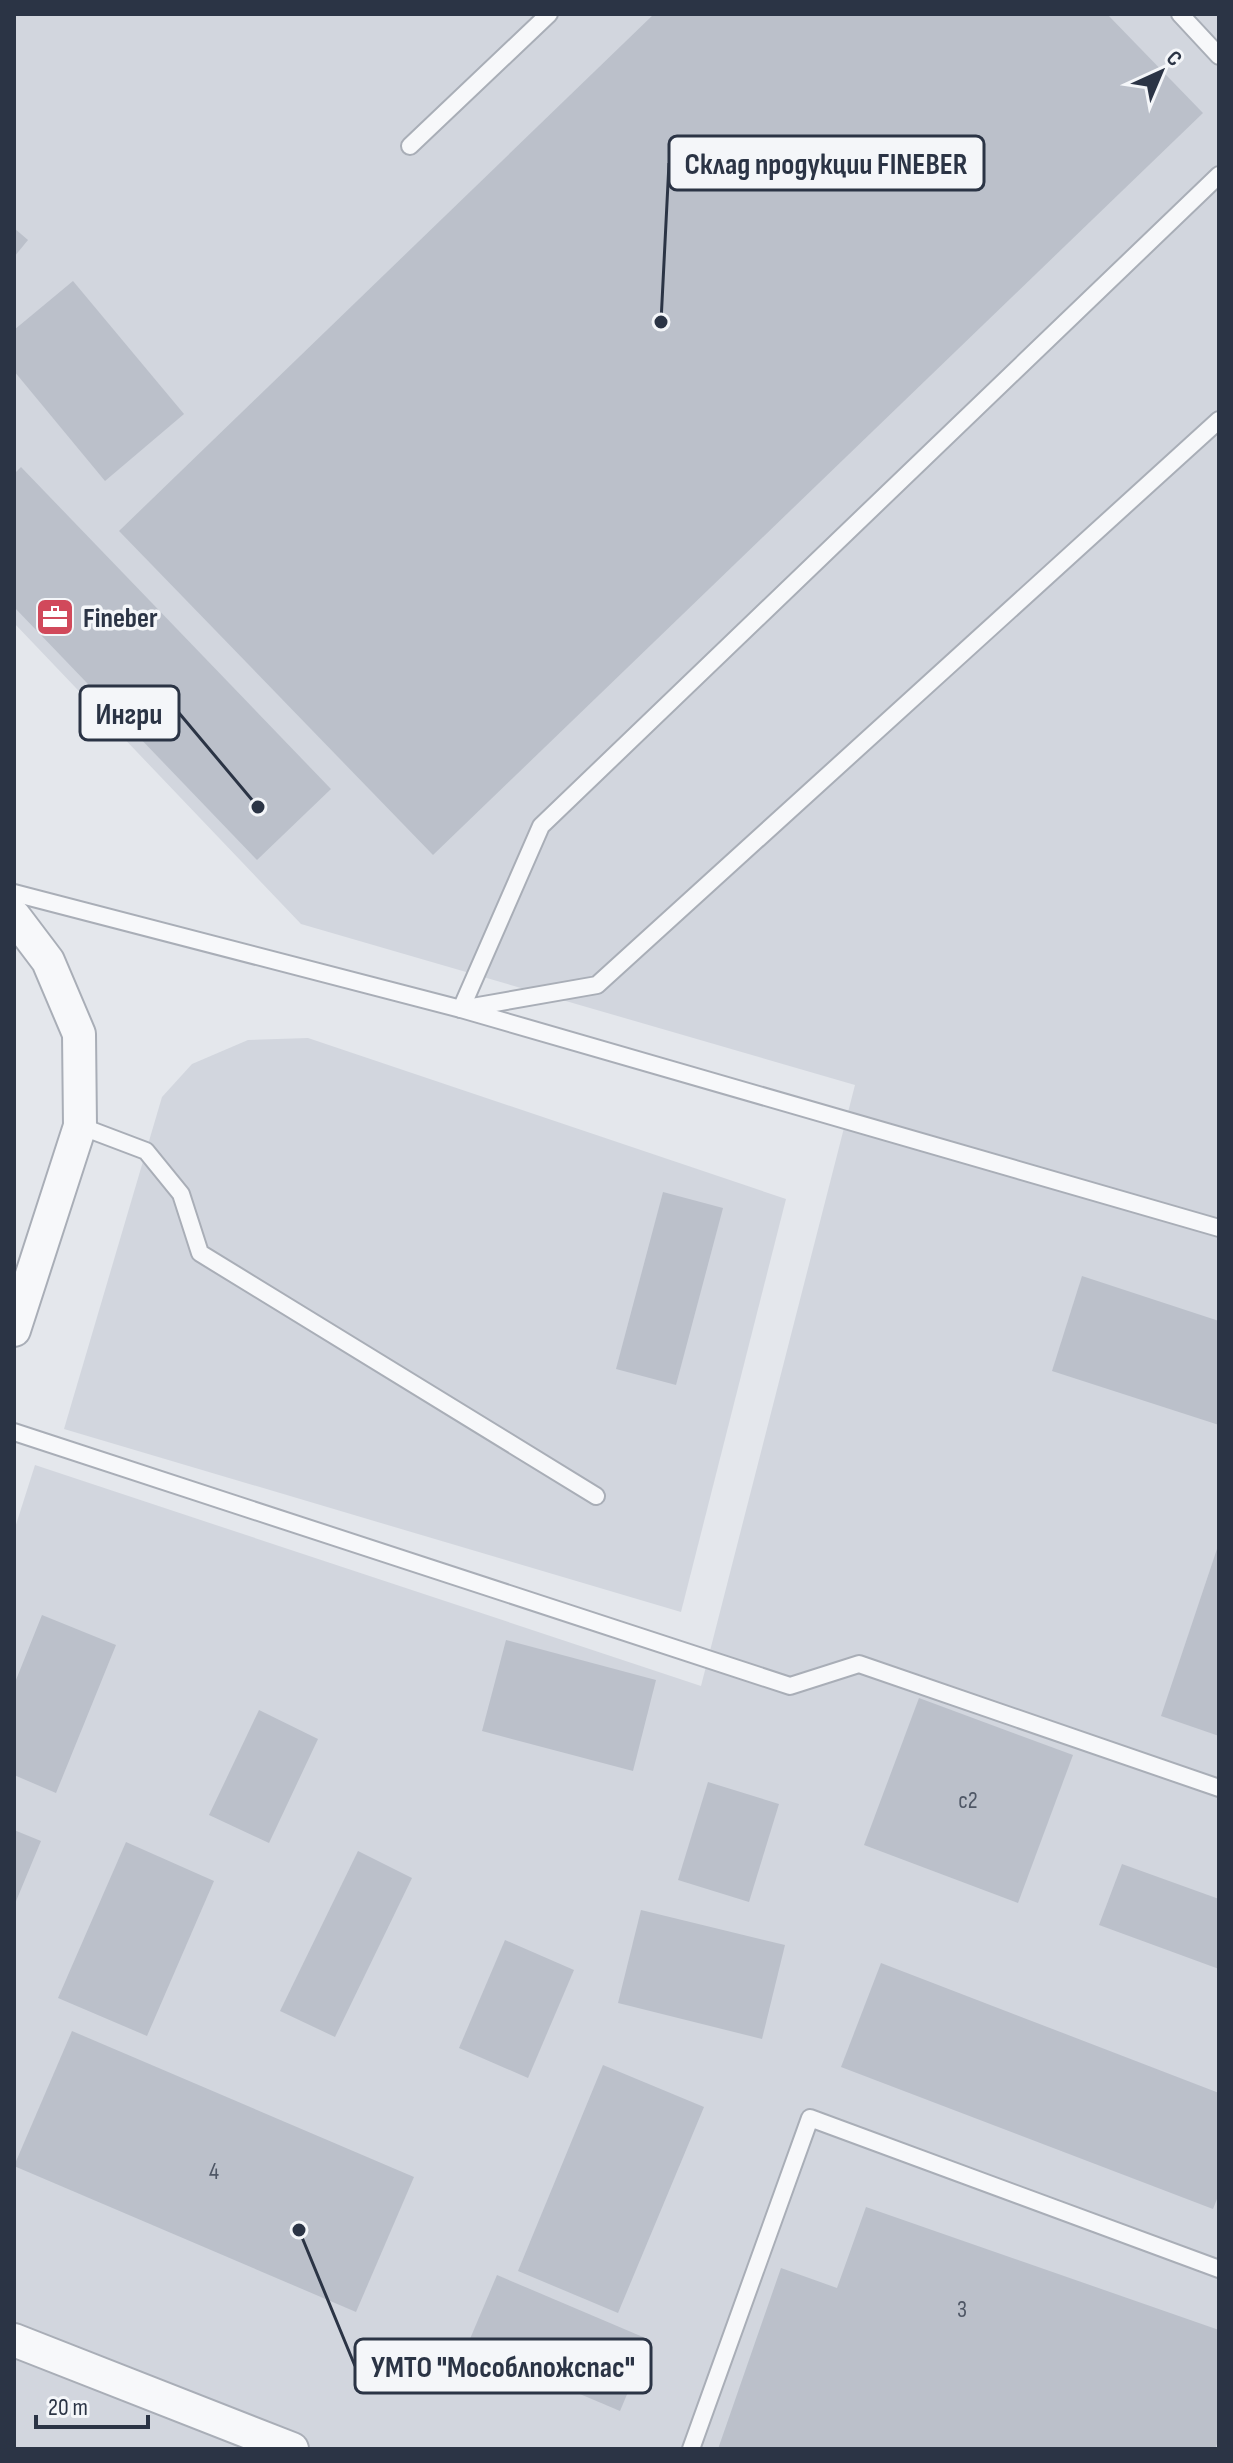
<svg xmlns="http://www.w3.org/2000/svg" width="1233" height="2463" font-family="'Sofia Sans Condensed',sans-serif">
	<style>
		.built { fill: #d2d6de }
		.building { fill: #bbc0ca }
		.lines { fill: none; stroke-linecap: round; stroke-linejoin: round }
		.lane-casing { stroke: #a9aeb7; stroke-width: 20 }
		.street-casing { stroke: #a9aeb7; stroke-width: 36 }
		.lane { stroke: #f7f8fa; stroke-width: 16 }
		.street { stroke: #f7f8fa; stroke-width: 32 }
		.labels { text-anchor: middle; stroke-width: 7; stroke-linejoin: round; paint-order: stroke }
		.number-label { font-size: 24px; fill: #4f5766 }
		.poi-label { font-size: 28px; font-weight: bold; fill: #2b3445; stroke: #f4f6f9; text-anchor: start }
		.leader { fill: none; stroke: #2b3445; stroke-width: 3 }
		.callout-dot { fill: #2b3445; stroke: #f4f6f9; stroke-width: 3 }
		.callout { fill: #f4f6f9; stroke: #2b3445; stroke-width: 3 }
		.callout-label { font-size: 30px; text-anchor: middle; font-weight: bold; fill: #2b3445 }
	</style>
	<rect width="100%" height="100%" fill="#e4e7ec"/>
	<!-- built -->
	<g class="built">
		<path d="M14,14H1219V2449H14V1531L35,1465L701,1686L855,1085L301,924L14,623Z"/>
		<path d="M308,1038L786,1199L681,1612L64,1429L162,1097L192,1064L248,1040Z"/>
	</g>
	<!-- building -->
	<g class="building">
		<path d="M654,14H1107L1203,113L433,855L119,531Z"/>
		<path d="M14,228L28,240L14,257Z"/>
		<path d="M73,281L184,414L105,481L14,371V330Z"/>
		<path d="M21,467L331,789L257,860L14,607V474Z"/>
		<path d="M663,1192L723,1208L676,1385L616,1369Z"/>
		<path d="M1082,1276L1219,1321V1425L1052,1371Z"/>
		<path d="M1218,1546H1219V1736L1161,1716Z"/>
		<path d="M42,1615L116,1645L56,1793L14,1775V1685Z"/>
		<path d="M506,1640L656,1680L633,1771L482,1731Z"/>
		<path d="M919,1698L1073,1755L1018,1903L864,1845Z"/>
		<path d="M259,1710L318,1739L269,1843L209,1815Z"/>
		<path d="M708,1782L779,1804L749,1902L678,1880Z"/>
		<path d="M14,1830L41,1841L14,1906Z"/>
		<path d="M126,1842L214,1881L147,2036L58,1998Z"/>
		<path d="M358,1851L412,1878L335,2037L280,2011Z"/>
		<path d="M1122,1864L1219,1899V1969L1099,1925Z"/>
		<path d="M641,1910L785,1945L762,2039L618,2003Z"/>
		<path d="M505,1940L574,1970L528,2078L459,2048Z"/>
		<path d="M881,1963L1219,2093V2194L1213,2209L841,2067Z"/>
		<path d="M72,2031L414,2177L356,2312L14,2166Z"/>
		<path d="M603,2065L704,2107L618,2313L518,2271Z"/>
		<path d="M866,2207L1219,2330V2439L1215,2449H718L781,2268L837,2288Z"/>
		<path d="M497,2275L650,2340L620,2411L467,2346Z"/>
	</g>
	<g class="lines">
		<defs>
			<g id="lane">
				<path d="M1180,14L1219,56"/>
				<path d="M410,146L549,14"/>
				<path d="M1219,175L541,826L461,1009L1219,1228"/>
				<path d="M14,893L461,1009L597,985L1219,420"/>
				<path d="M80,1126L146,1151L181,1194L200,1253L596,1496"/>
				<path d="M14,1432L790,1686L859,1664L1219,1788"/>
				<path d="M691,2449L810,2118L1219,2269"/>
			</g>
			<g id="street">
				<path d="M14,916L48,961L79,1034L80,1126L14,1330"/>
				<path d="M14,2340L292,2449"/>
			</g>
		</defs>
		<!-- lane casing -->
		<use href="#lane" class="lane-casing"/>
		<!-- street casing -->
		<use href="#street" class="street-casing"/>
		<!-- lane -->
		<use href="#lane" class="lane"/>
		<!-- street -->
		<use href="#street" class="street"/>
	</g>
	<!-- icons -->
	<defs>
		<symbol id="office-square" viewBox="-11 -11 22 22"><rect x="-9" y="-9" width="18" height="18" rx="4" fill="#d1495b" stroke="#f4f6f9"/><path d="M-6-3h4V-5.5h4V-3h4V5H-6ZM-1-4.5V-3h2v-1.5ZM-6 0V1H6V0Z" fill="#fff"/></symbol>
	</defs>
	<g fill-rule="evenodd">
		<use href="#office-square" x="33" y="595" width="44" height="44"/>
	</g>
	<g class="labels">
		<!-- number labels -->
		<g class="number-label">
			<text x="968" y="1808">с2</text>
			<text x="214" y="2179">4</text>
			<text x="962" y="2317">3</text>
		</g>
		<!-- poi labels -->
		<g class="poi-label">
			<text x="83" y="627">Fineber</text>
		</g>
	</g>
	<!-- callouts -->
	<path class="leader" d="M661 322L669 163M258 807L179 713M299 2230L355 2366"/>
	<g class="callout-dot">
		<circle cx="661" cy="322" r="8"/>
		<circle cx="258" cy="807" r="8"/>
		<circle cx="299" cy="2230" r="8"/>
	</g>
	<g class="callout">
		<rect x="669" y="136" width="315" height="54" rx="8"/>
		<rect x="80" y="686" width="99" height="54" rx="8"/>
		<rect x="355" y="2339" width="296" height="54" rx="8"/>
	</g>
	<g class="callout-label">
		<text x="826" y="174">Склад продукции FINEBER</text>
		<text x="129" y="724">Ингри</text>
		<text x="503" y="2377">УМТО "Мособлпожспас"</text>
	</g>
	<!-- border -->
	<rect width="1233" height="2463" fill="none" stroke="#2b3445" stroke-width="32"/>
	<!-- north arrow -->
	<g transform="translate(1161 72) rotate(44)" stroke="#f4f6f9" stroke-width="6" paint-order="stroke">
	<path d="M0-6L14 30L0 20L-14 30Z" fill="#2b3445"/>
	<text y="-12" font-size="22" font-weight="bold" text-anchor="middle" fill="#2b3445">С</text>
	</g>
	<!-- scale -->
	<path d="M36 2415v12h112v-12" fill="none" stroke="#2b3445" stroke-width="4"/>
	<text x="48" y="2415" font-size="24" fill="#2b3445" stroke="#f4f6f9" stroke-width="6" paint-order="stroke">20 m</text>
</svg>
